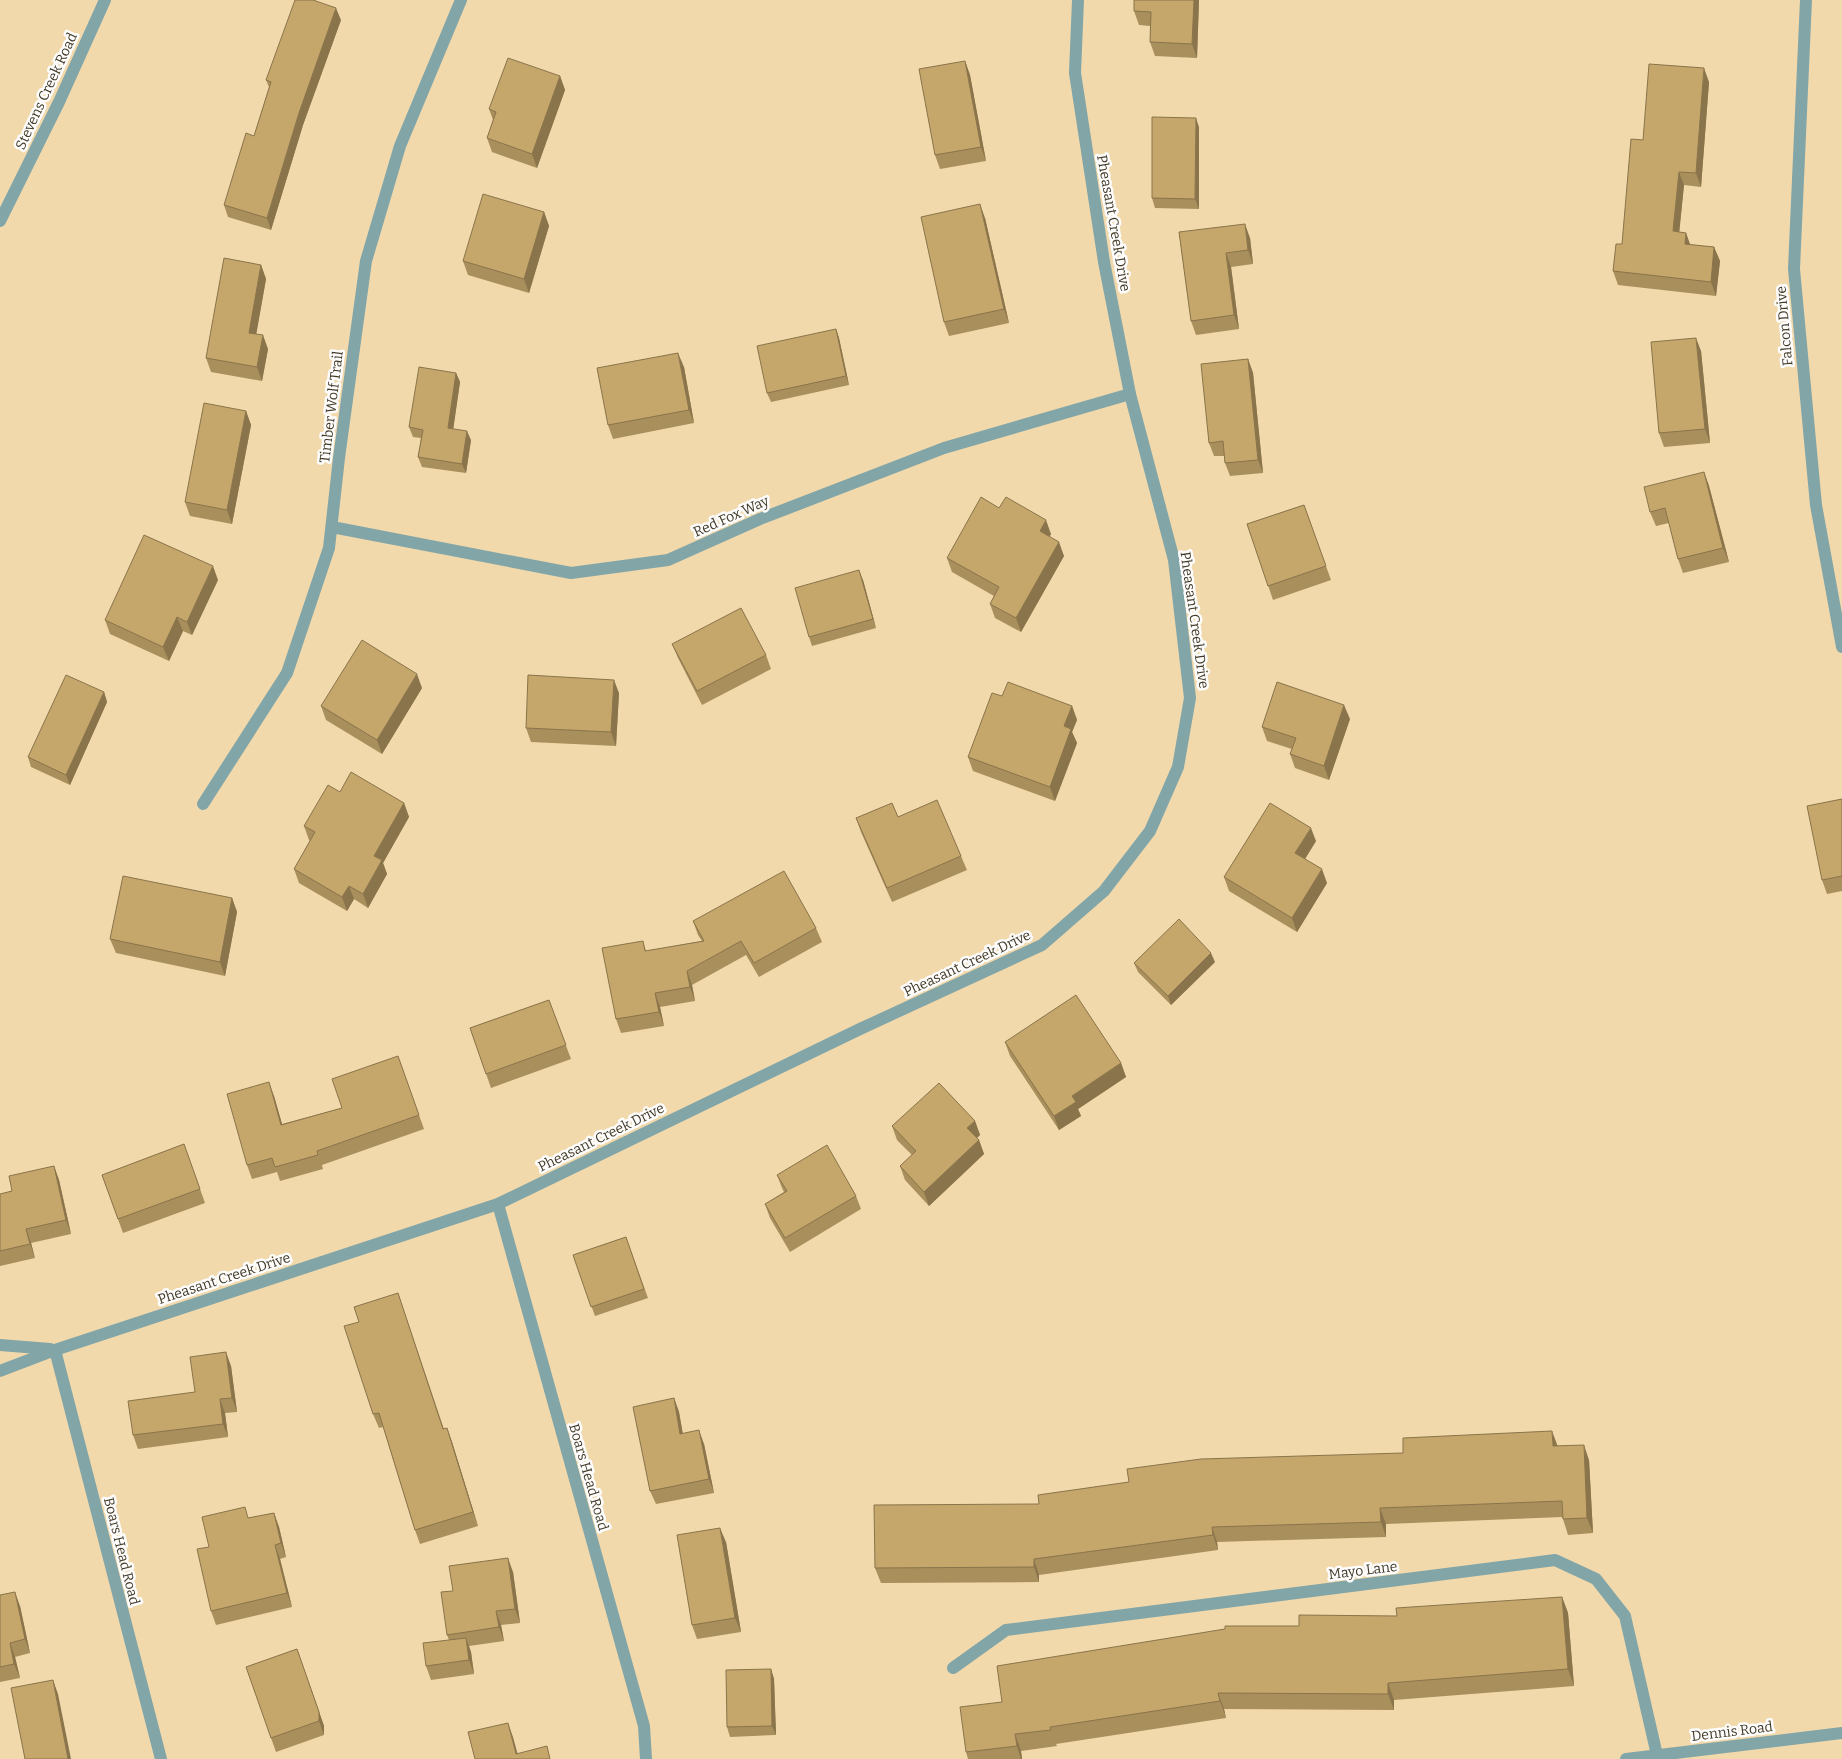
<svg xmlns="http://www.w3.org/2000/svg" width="1842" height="1759" font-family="Bitter,serif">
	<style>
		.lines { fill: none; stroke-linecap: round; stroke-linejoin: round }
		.minor { stroke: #82a5a8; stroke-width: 12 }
		.wall { fill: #a98f5c }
		.shaded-wall { fill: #8a744b }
		.building { fill: #c5a66b; stroke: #8a744b }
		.labels { text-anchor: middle; stroke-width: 5; stroke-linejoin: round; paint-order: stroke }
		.street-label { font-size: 14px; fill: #423926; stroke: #fdfdfd }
	</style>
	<rect width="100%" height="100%" fill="#f1d9ac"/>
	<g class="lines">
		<!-- minor -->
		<g class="minor">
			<path d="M1806,0L1794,269L1816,505L1842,647"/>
			<path d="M0,221L59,102L105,0"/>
			<path d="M332,527L571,573L668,560L760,519L944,448L1130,394"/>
			<path d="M203,804L287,673L329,548L339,458L366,261L400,146L461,0"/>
			<path d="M498,1204L644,1726L646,1759"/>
			<path d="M0,1345L50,1349"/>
			<path d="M55,1350L161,1759"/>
			<path d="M0,1371L55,1350L498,1204L860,1029L1042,945L1104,891L1150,831L1178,767L1190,698L1174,560L1130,394L1104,262L1075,73L1078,0"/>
			<path d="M953,1668L1006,1630L1555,1560L1596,1579L1625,1616L1657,1755"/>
			<path d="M1626,1759L1842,1733"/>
		</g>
	</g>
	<!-- wall -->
	<g class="wall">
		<path d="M1199,0L1197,58L1155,56L1150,42V26L1139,25L1134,11Z"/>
		<path d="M341,20L303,125L271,230L228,217L224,205L254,136L269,87L266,80Z"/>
		<path d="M965,61L970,75L986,161L940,169L935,155Z"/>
		<path d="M560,76L565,90L537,168L492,152L487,138L493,120L489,109Z"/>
		<path d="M1709,82L1701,187L1684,185L1679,232L1686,233L1690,245L1714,247L1720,261L1716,296L1618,285L1613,271L1622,244L1643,140Z"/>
		<path d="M1199,127V209L1155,208L1152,198Z"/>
		<path d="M544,212L549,226L529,293L468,275L463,261Z"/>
		<path d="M985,218L1009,323L949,336L944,322Z"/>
		<path d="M1179,232L1250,238L1253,264L1231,267L1239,329L1196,335L1191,321Z"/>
		<path d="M261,265L266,279L256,334L268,349L262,381L211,372L206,358Z"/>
		<path d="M836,329L839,338L849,385L771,402L767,393Z"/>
		<path d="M1701,351L1710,443L1664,447L1659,433Z"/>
		<path d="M1248,359L1253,373L1263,473L1230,476L1225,463L1224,456H1214L1209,443Z"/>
		<path d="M684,367L694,423L613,439L608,425Z"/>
		<path d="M456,373L460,382L453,429L471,440L466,473L422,467L418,457L421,438L413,437L409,427Z"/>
		<path d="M246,411L251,425L232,524L190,516L185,502Z"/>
		<path d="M1704,472L1709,486L1729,562L1683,573L1678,559L1669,523L1656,526L1650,512Z"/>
		<path d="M1304,505L1331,580L1273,600L1247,524Z"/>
		<path d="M999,508L1051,534L1049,537L1064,556L1021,632L995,618L990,604L994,596L952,572L947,558Z"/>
		<path d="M218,580L192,635L183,631L169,661L110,634L105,620Z"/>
		<path d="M863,580L876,628L812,646L809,637Z"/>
		<path d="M672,644L766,655L771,669L702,705L678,658Z"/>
		<path d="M422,688L382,754L326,720L321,706Z"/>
		<path d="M104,692L107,702L70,785L31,767L28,757Z"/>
		<path d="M619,693L616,746L531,742L526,728Z"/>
		<path d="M1002,696L1072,706L1077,720L1072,732L1077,743L1055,801L973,771L968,757Z"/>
		<path d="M1350,719L1329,780L1295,768L1290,754L1292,749L1267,741L1262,727Z"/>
		<path d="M340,792L404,803L409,817L383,863L387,874L368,908L354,899L347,911L299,883L294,869L310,841L309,840L304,826Z"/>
		<path d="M1842,799V891L1827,894L1822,880Z"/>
		<path d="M898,817L961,856L967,870L892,902L861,832L856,818Z"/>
		<path d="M1316,841L1305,859L1327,883L1297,932L1229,891L1224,877Z"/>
		<path d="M232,898L237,912L225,976L116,953L110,939Z"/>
		<path d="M693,921L816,928L822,942L759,977L746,955L692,985L695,1001L660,1007L664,1026L621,1033L616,1019L643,941L646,951L702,941L698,935Z"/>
		<path d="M1215,962L1171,1005L1138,972L1134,963Z"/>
		<path d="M549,1000L571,1059L491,1088L470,1028Z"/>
		<path d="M1005,1042L1121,1063L1126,1077L1078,1109L1081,1116L1059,1130L1010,1056Z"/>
		<path d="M398,1056L424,1129L322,1165L323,1169L280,1181L277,1172L252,1179L247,1165L274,1096L282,1124L342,1108Z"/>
		<path d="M975,1121L980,1135L977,1138L979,1140L984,1154L929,1206L905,1180L900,1166L912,1155L897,1140L892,1126Z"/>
		<path d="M184,1144L205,1203L123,1233L102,1175Z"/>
		<path d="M54,1166L59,1180L71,1234L31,1243L35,1258L0,1266V1194L12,1191Z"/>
		<path d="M777,1175L856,1196L861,1209L790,1252L770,1218L765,1204L784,1192L782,1188Z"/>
		<path d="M626,1237L648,1298L595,1316L573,1255Z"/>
		<path d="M398,1293L444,1429L447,1428L452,1442L478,1526L420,1544L415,1530L383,1427L379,1428L373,1414L359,1322Z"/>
		<path d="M231,1366L237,1412L225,1413L228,1437L138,1449L133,1435Z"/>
		<path d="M674,1398L679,1412L683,1434L704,1444L714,1493L656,1504L650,1491Z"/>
		<path d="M1558,1446L1589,1460L1593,1533L1568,1535L1563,1519L1562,1517L1386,1524V1537L1217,1542L1218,1550L1039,1575V1582L881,1583L875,1568L1039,1504L1403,1453Z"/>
		<path d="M274,1513L279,1527L286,1557L280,1559L292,1607L216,1625L211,1611L209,1547L249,1518Z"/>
		<path d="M726,1542L741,1632L697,1639L692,1625Z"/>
		<path d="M513,1572L520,1623L501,1625L504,1641L469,1646L471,1652L474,1674L431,1680L426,1666L449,1640L447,1635L453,1591Z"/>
		<path d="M0,1595L20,1606L30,1653L15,1657L20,1678L0,1682Z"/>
		<path d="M1562,1597L1568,1613L1574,1686L1394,1700V1710L1224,1709L1226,1718L1056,1744L1057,1746L1021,1751L1022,1759H968L966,1752L1002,1702L1299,1626L1397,1616Z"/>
		<path d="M297,1649L324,1726V1735L276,1752L246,1667Z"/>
		<path d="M771,1669L774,1679L776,1735L730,1737L727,1727Z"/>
	</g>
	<!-- shaded-wall -->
	<g class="shaded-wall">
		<path d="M1194,0H1199L1197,58L1192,44Z"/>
		<path d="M336,8L341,20L303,125L271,230L267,218L299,113Z"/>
		<path d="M965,61L970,75L986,161L981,147Z"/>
		<path d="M1704,68L1709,82L1701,187L1696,173Z"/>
		<path d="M560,76L565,90L537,168L532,154Z"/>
		<path d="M1196,118L1199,127V209L1195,199Z"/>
		<path d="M1679,172L1684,185L1678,245L1673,231Z"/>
		<path d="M980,204L985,218L1009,323L1004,309Z"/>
		<path d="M544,212L549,226L529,293L524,279Z"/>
		<path d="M1245,224L1250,238L1253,264L1248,250Z"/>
		<path d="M1686,233L1691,247L1685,244Z"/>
		<path d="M1714,247L1720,261L1716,296L1711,282Z"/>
		<path d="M1226,253L1231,267L1239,329L1234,315Z"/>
		<path d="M261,265L266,279L254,347L249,333Z"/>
		<path d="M836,329L839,338L849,385L846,376Z"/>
		<path d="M263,335L268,349L262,381L257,367Z"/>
		<path d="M1696,338L1701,351L1710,443L1705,429Z"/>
		<path d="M678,353L684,367L694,423L689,410Z"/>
		<path d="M1248,359L1253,373L1263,473L1258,460Z"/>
		<path d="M456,373L460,382L452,438L448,428Z"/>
		<path d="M246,411L251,425L232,524L227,510Z"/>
		<path d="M467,431L471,440L466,473L462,464Z"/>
		<path d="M1704,472L1709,486L1729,562L1723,548Z"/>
		<path d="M1046,520L1051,534L1045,545L1040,531Z"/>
		<path d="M1059,542L1064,556L1021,632L1016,618Z"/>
		<path d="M213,566L218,580L192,635L187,622Z"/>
		<path d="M859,570L863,580L876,628L873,619Z"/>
		<path d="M177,617L183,631L169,661L163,647Z"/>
		<path d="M417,674L422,688L382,754L377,740Z"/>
		<path d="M614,680L619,693L616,746L611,732Z"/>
		<path d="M104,692L107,702L70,785L66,775Z"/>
		<path d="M1344,705L1350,719L1329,780L1324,766Z"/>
		<path d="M1072,706L1077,720L1072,732L1077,743L1055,801L1050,787L1064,726Z"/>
		<path d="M404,803L409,817L383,863L387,874L368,908L363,894L374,856Z"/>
		<path d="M1311,828L1316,841L1300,867L1295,853Z"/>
		<path d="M1322,869L1327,883L1297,932L1292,918Z"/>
		<path d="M349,886L354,899L347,911L342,897Z"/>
		<path d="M232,898L237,912L225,976L220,962Z"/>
		<path d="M1211,953L1215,962L1171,1005L1168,996Z"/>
		<path d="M687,971L692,985L695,1001L690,987Z"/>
		<path d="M655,993L660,1007L664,1026L659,1012Z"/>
		<path d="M1121,1063L1126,1077L1078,1109L1081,1116L1059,1130L1054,1116L1072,1096Z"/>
		<path d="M269,1082L274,1096L286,1138L281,1125Z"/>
		<path d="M975,1121L980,1135L972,1142L967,1128Z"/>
		<path d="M979,1140L984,1154L929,1206L924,1192Z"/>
		<path d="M54,1166L59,1180L71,1234L66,1220Z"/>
		<path d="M26,1229L31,1243L35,1258L30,1244Z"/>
		<path d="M226,1352L231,1366L237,1412L232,1398Z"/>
		<path d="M674,1398L679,1412L685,1448L680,1434Z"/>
		<path d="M220,1399L225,1413L228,1437L223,1424Z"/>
		<path d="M447,1428L452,1442L478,1526L473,1512Z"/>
		<path d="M699,1430L704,1444L714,1493L709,1479Z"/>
		<path d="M1552,1431L1558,1447L1553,1446Z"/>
		<path d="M1584,1445L1589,1460L1593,1533L1587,1518Z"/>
		<path d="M1380,1508L1386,1524V1537L1381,1522Z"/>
		<path d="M274,1513L279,1527L286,1557L281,1543Z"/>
		<path d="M1212,1527L1217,1542L1218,1550L1213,1535Z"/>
		<path d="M720,1528L726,1542L741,1632L735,1618Z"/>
		<path d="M275,1545L280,1559L292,1607L287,1593Z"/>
		<path d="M508,1558L513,1572L520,1623L515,1609Z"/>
		<path d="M1034,1559L1039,1575V1582L1034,1567Z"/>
		<path d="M15,1592L20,1606L30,1653L25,1639Z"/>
		<path d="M1562,1597L1568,1613L1574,1686L1568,1669Z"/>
		<path d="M496,1611L501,1625L504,1641L499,1627Z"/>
		<path d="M466,1638L471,1652L474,1674L469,1660Z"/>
		<path d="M10,1643L15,1657L20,1678L14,1664Z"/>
		<path d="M297,1649L324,1726V1735L319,1721Z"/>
		<path d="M771,1669L774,1679L776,1735L772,1726Z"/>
		<path d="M53,1680L58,1694L71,1759H68Z"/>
		<path d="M1388,1683L1394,1700V1710L1388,1694Z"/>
		<path d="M1218,1693L1224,1709L1226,1718L1220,1701Z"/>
		<path d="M508,1723L513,1737L519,1759L516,1754Z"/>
		<path d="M1015,1734L1021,1751L1022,1759H1021L1017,1746Z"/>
	</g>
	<!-- building -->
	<g class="building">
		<path d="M295,0H313L336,8L299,113L267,218L224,205L246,133L254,136L271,82L266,80Z"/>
		<path d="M1134,0H1194L1192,44L1150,42L1151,12L1134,11Z"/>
		<path d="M508,58L560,76L532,154L487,138L496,112L489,109Z"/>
		<path d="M965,61L981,147L935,155L919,69Z"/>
		<path d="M1649,64L1704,68L1696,173L1679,172L1673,231L1686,233L1685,244L1714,247L1711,282L1613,271L1616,244H1622L1631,139L1643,140Z"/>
		<path d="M1152,117L1196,118L1195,199L1152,198Z"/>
		<path d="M483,194L544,212L524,279L463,261Z"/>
		<path d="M980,204L1004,309L944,322L921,217Z"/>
		<path d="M1245,224L1248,250L1226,253L1234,315L1191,321L1179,232Z"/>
		<path d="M224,258L261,265L249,333L263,335L257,367L206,358Z"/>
		<path d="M836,329L846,376L767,393L757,346Z"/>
		<path d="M1696,338L1705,429L1659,433L1651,342Z"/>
		<path d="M678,353L689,410L608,425L597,368Z"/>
		<path d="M1248,359L1258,460L1225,463L1223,441L1209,443L1201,364Z"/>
		<path d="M419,367L456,373L448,428L467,431L462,464L418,457L423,430L409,427Z"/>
		<path d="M204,403L246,411L227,510L185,502Z"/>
		<path d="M1704,472L1723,548L1678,559L1665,508L1650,512L1644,487Z"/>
		<path d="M981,497L999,508L1006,497L1046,520L1040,531L1059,542L1016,618L990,604L999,587L947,558Z"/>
		<path d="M1304,505L1326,566L1268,586L1247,524Z"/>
		<path d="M144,535L213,566L187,622L177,617L163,647L105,620Z"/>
		<path d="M859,570L873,619L809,637L795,588Z"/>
		<path d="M741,608L766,655L697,691L672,644Z"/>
		<path d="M362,640L417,674L377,740L321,706Z"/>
		<path d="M66,675L104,692L66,775L28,757Z"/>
		<path d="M528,675L614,680L611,732L526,728Z"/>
		<path d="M1008,682L1072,706L1064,726L1071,729L1050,787L968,757L992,693L1002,696Z"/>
		<path d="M1277,682L1344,705L1324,766L1290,754L1296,738L1262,727Z"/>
		<path d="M351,772L404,803L374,856L382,860L363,894L349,886L342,897L294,869L315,832L304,826L328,785L340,792Z"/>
		<path d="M1842,799V876L1822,880L1807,806Z"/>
		<path d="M937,800L961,856L887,888L856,818L892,803L898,817Z"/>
		<path d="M1270,803L1311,828L1295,853L1322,869L1292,918L1224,877Z"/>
		<path d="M784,871L816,928L754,963L741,941L687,971L690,987L655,993L659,1012L616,1019L602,948L643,941L645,951L704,941L693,921Z"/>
		<path d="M123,876L232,898L220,962L110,939Z"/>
		<path d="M1179,919L1211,953L1168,996L1134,963Z"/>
		<path d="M1076,995L1121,1063L1072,1096L1076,1102L1054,1116L1005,1042Z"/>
		<path d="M549,1000L566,1045L486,1074L470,1028Z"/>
		<path d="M398,1056L419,1115L317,1151L318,1155L275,1167L272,1158L247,1165L227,1094L269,1082L281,1125L342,1108L332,1079Z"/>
		<path d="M939,1083L975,1121L967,1128L979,1140L924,1192L900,1166L916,1151L892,1126Z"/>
		<path d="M184,1144L200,1189L118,1219L102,1175Z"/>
		<path d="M827,1145L856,1196L785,1238L765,1204L787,1191L777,1175Z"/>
		<path d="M54,1166L66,1220L26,1229L30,1244L0,1251V1194L12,1191L9,1176Z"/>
		<path d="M626,1237L644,1289L591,1307L573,1255Z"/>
		<path d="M398,1293L443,1429L447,1428L473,1512L415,1530L379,1413L373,1414L344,1326L359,1322L354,1307Z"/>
		<path d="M226,1352L232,1398L220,1399L223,1424L133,1435L128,1401L195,1392L190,1357Z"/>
		<path d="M674,1398L680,1434L699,1430L709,1479L650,1491L633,1407Z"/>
		<path d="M1552,1431L1553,1446L1584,1445L1587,1518L1563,1519L1562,1501L1380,1508L1381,1522L1212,1527L1213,1535L1034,1559V1567L875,1568L874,1505L1039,1504L1038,1495L1129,1482L1127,1469L1201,1459L1403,1453V1438Z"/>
		<path d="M245,1507L248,1518L274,1513L281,1543L275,1545L287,1593L211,1611L197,1549L209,1547L202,1517Z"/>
		<path d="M720,1528L735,1618L692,1625L677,1535Z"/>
		<path d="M508,1558L515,1609L496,1611L499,1627L447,1635L441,1592L453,1591L449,1566Z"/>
		<path d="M15,1592L25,1639L10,1643L14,1664L0,1667V1595Z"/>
		<path d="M1562,1597L1568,1669L1388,1683V1694L1218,1693L1220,1701L1050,1727L1051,1730L1015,1734L1017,1746L966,1752L960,1707L1002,1702L997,1666L1225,1629V1626H1299V1615L1397,1616L1396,1608Z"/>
		<path d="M466,1638L469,1660L426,1666L423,1643Z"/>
		<path d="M297,1649L319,1712V1721L271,1738L246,1667Z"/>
		<path d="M771,1669L772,1726L727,1727L726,1670Z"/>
		<path d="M53,1680L68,1759H25L11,1688Z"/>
		<path d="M508,1723L516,1754L547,1746L550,1759H475L468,1732Z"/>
	</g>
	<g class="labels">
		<!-- street labels -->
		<g class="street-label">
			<text transform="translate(46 91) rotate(-65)" y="5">Stevens Creek Road</text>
			<text transform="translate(1114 223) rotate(80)" y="5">Pheasant Creek Drive</text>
			<text transform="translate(1784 326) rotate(-95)" y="5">Falcon Drive</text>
			<text transform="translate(331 407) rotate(-83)" y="5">Timber Wolf Trail</text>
			<text transform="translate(731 516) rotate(-24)" y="5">Red Fox Way</text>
			<text transform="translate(1195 620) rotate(82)" y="5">Pheasant Creek Drive</text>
			<text transform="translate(967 963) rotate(-25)" y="5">Pheasant Creek Drive</text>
			<text transform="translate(601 1137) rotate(-26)" y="5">Pheasant Creek Drive</text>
			<text transform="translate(224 1278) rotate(-18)" y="5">Pheasant Creek Drive</text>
			<text transform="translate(589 1477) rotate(74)" y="5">Boars Head Road</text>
			<text transform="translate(122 1551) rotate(76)" y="5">Boars Head Road</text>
			<text transform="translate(1363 1570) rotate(-7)" y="5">Mayo Lane</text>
			<text transform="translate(1732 1731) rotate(-7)" y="5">Dennis Road</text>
		</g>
	</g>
</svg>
